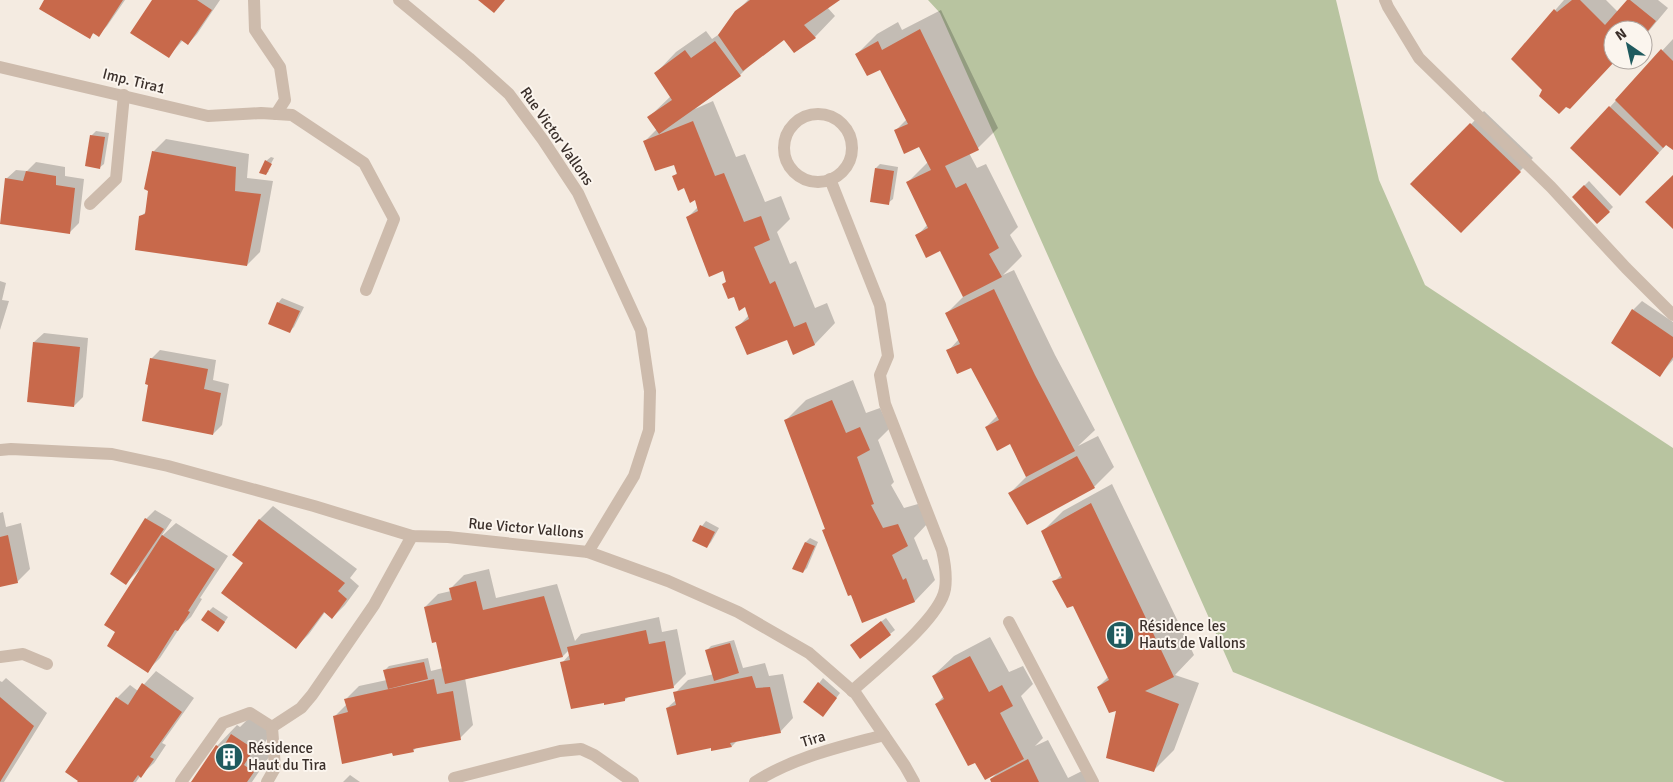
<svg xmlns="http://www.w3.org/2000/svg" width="1673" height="782" font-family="Signika,sans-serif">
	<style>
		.green { fill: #b8c4a0 }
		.shadow { fill: #0003 }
		.building { fill: #c8694b }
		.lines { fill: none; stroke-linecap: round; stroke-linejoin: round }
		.service { stroke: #cdbbac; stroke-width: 12 }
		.minor { stroke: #cdbbac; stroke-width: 12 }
		.labels { text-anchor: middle; stroke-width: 4; stroke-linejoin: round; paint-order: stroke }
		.street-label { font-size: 15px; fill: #3b302b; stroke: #fbf5ee }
		.poi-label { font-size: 15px; fill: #3b302b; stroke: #fbf5ee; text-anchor: start }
	</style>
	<rect width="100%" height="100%" fill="#f4ebe1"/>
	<!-- green -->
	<path class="green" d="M928,0H1336L1379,180L1425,285L1673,448V782H1505L1233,672L940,13Z"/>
	<!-- shadow -->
	<g class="shadow">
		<path d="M46,0H125L107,26L98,35L94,33L89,37Z"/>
		<path d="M154,0H220L197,34L188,44L183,40L168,57Z"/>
		<path d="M748,0H837L827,7L835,16L815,37L795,52L784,38L758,57L740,75L695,109L713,101L736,157L745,154L765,202L781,196L790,219L777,232L790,264L796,261L815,308L827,303L835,323L815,344L793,353L788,339L737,328L749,315L746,305L724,284L727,280L723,270L687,218L698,207L696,198L673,177L678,172L674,163L645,141L657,129L649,117L671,96L656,73L676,52L706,31L712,39L721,33L736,12Z"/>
		<path d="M1564,0H1606L1618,12L1628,0H1658L1668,8L1643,38V30H1613V60H1615L1544,90L1513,59Z"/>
		<path d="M941,10L998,128L978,148L969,153L977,168L986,164L1018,227L1010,235L1022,256L1003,275L1014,270L1055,355L1095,430L1078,446L1098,436L1114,467L1094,487L1010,493L1027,476L1011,443L986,427L998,415L972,366L948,351L959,339L947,313L964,296L940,250L917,236L928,224L908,182L928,162L920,145L895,131L907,119L881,68L857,54L877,34L898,22L902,30Z"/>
		<path d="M1673,39V148L1667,144L1629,185L1610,107Z"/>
		<path d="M1484,111L1533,158L1461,231L1412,184Z"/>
		<path d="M96,131L109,133L104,164L99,168L91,136Z"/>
		<path d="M166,139L249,154L247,178L273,181L260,252L247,265L140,217L147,211L153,152Z"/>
		<path d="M271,157L274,158L267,171H269L266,174V161Z"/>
		<path d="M36,162L65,167V176L84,179L79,223L70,232L6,179L16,170L27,171Z"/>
		<path d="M880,164L898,167L893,199L888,203L876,168Z"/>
		<path d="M1589,181L1613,207L1597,223L1573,197Z"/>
		<path d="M0,281L6,283L2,300L9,301L0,330Z"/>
		<path d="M282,298L304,307L294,327L290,331L278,303Z"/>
		<path d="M1642,301L1673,322V360L1659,376L1613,342L1633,310Z"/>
		<path d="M44,333L88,338L83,397L74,406L28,401L34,342Z"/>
		<path d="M160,350L216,360L213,380L229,384L222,425L213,434L150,384L151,359Z"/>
		<path d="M853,380L866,413L880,408L890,428L878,440L894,482L891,485L904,508L918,504L927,524L914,538L923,560L927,559L935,580L915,601L863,621L823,531L826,528L785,421L806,400Z"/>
		<path d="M1112,484L1194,655L1175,675L1199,683L1174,750L1154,770L1117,709L1098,687L1109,676L1073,604L1054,582L1062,574L1042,532L1063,511Z"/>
		<path d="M273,506L357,569L350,578L359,586L345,605L332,618L325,612L309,634L296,647L245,563L234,554L260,519Z"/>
		<path d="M155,510L172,520L162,535H163L176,523L228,556L200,598L202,599L191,617L181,626L160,658L147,671L117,631L140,571L139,570L126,583L146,519Z"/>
		<path d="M3,512L6,527L21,523L30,569L17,582L0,586V513Z"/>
		<path d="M706,521L719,528L711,542L707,547L694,540L702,526Z"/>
		<path d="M810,538L818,542L807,568L803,572L806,542Z"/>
		<path d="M489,569L496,598L557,584L575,641L581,634L659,617L662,632L677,629L686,674L673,687L629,696L625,700L562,663L570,654L569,650L563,656L465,678L473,725L460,738L417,747L413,751L334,717L347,704L346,699L359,686L387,680L384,671L389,666L428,658L431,671L443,668L437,641L425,607L438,594L451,591V588L464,575Z"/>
		<path d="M213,607L228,617L222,626L209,611Z"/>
		<path d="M886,618L895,630L861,657L856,641Z"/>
		<path d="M990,637L1009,672L1023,666L1033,684L1021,696L1043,738L1035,746L1048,740L1068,778L1082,771L1087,782H993L991,779L999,771L936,704L944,696L933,676L954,656Z"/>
		<path d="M734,640L743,668L765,663L769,676L783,674L793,718L780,732L737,741L732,746L712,750V746L667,708L676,700L675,693L688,680L714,674L706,651L711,646Z"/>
		<path d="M156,671L194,698L162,743L166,745L154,763L141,775L136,782H79L117,698L130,685L138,691Z"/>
		<path d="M6,678L47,713L4,782H0V681L2,682Z"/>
		<path d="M823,678L840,693L823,715L805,702Z"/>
		<path d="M253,714L274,728L264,744L273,751L252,782H193L217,746L237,725L240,727Z"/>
		<path d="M350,775L360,782H343Z"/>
	</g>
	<!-- building -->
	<g class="building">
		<path d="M44,0H123L99,37L93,33L90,39L39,9Z"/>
		<path d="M152,0H197L212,10L188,45L181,40L169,58L130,33Z"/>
		<path d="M478,0H505L494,13Z"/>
		<path d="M750,0H840L804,25L816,38L794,53L784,40L743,71L718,35L735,11Z"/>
		<path d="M1572,0H1580L1605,25L1627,0H1630L1656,21L1643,37V30H1613V60H1616L1570,109L1566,107L1559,114L1539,96L1542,90L1511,59L1554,9L1557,12Z"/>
		<path d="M920,29L979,150L945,166L956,188L966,183L999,248L989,254L1002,277L963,297L940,251L926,258L915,235L928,228L906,182L931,170L919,147L904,154L894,130L908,124L880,70L867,76L855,54L878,41L882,50Z"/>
		<path d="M715,41L741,76L659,134L647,117L672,100L654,73L685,50L691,58Z"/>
		<path d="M1661,49L1673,61V150L1666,145L1663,148L1615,100Z"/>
		<path d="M1609,106L1659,153L1620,196L1570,148Z"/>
		<path d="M693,121L715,176L724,173L744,222L761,216L770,240L754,247L770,284L775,281L794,327L806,322L815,345L793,355L787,340L747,355L735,327L749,319L745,307L739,311L734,297L728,299L722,284L726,282L723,271L709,277L686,217L698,211L695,200L690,203L684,188L678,191L672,176L677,174L674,165L655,171L643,141Z"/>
		<path d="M1470,123L1521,172L1461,233L1410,184Z"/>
		<path d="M90,135L105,137L100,169L85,166Z"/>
		<path d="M152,151L236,167L235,191L261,194L247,266L135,250L139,216L145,214L148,191L144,189Z"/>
		<path d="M265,160L272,164L266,175L259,173Z"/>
		<path d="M875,168L894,171L889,205L870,202Z"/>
		<path d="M26,171L56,176V185L75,188L70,234L0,224L5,178L23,181Z"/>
		<path d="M1673,175V229L1645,202Z"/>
		<path d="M1584,185L1610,212L1597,224L1572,197Z"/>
		<path d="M994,289L1035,375L1075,451L1026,477L1010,444L997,451L985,427L999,420L971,368L957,374L946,350L960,344L945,313Z"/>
		<path d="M277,302L300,311L290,333L268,324Z"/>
		<path d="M1632,309L1673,337V357L1660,377L1611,343Z"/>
		<path d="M33,342L80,347L74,407L27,402Z"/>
		<path d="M150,358L208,369L204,389L221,393L213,435L142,421L148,385L145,384Z"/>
		<path d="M832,400L846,433L860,427L870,450L857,457L874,504L871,505L883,528L898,524L908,546L892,555L903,580L906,578L915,602L862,623L851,595L848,596L822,530L825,529L784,420Z"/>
		<path d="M1077,456L1095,488L1027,525L1008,493Z"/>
		<path d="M1091,503L1174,677L1145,691L1179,704L1154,772L1106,758L1116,711L1109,713L1097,687L1109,680L1073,606L1067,608L1052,581L1062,578L1041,531Z"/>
		<path d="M145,518L164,529L126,585L110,574Z"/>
		<path d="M259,519L345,583L338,591L347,599L332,619L324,612L296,649L221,593L243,563L232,555Z"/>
		<path d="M700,525L715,532L707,548L692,541Z"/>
		<path d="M8,535L18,583L0,587V537Z"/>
		<path d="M162,535L215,569L188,611L190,612L178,631L175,630L148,673L107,646L115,632L104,625Z"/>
		<path d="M805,542L815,546L803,573L792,569Z"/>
		<path d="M476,581L483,610L544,596L563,657L445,684L436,642L432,643L424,607L452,600L449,588Z"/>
		<path d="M208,610L225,622L218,632L201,620Z"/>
		<path d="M881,621L891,635L860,659L850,645Z"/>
		<path d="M646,630L649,644L665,641L674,688L625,698V701L604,705V703L571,709L560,662L570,660L567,647Z"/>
		<path d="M730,643L739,673L714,681L705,650Z"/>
		<path d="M970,656L989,692L1002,685L1013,706L1000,713L1024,759L985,780L975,763L968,766L935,704L944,699L932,676Z"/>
		<path d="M424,662L428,679L388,689L383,670Z"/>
		<path d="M752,676L756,688L770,687L781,733L730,743L732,747L711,751V748L677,755L666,708L676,705L673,692Z"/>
		<path d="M434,679L437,694L453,691L461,740L413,749L414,752L393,756L392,753L342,764L333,716L348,712L344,699Z"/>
		<path d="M818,682L837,698L823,717L803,702Z"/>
		<path d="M142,683L182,712L150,757L154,759L141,778L138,775L133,782H77L78,781L65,772L116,697L128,705Z"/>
		<path d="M0,697L34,726L0,782Z"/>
		<path d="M231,734L254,749L244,765L254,772L247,782H191L216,745L222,749Z"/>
		<path d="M1028,759L1039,782H991L990,779Z"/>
	</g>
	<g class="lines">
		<!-- service -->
		<g class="service">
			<path d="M830,179L880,305L888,356L880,375L885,404L942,550C945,563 947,576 945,589C940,619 876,669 852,691"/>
			<path d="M1009,622L1093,782"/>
			<path d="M0,657L23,654L47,664"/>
			<path d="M272,727L301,708L312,695L374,605L412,536"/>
			<path d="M454,778L560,751L581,749L594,755L633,782"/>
			<path d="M181,782L223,723L250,713L272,727"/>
			<path d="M267,782L275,768L272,727"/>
			<path d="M755,782C794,757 840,747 884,735"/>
		</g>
		<!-- minor -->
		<g class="minor">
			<path d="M254,0L255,30L280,67L285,100L276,114"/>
			<path d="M1385,0L1388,7L1419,58L1551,187L1626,268L1673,315"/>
			<path d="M0,67L208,116L261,113L292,115L364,163L394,219L366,290"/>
			<circle cx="818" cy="148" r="34"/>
			<path d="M90,204L116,179L124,95"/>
			<path d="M0,450L11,449L112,454L168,466L314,506L412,536L448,537L588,552L634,476L649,430L650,391L641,330L578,193L543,140L509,94L469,58L399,0"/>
			<path d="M588,552L668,581L738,612L809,653L856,694L905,766L914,782"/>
		</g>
	</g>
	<!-- icons -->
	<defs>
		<symbol id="building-disc" viewBox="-11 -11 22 22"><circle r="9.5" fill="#1f5a5e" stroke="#fbf5ee"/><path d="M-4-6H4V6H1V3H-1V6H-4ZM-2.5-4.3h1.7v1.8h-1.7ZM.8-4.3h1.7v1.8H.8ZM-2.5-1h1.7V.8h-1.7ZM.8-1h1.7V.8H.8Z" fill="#fff"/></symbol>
	</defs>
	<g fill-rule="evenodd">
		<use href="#building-disc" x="1104" y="619" width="32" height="32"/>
		<use href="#building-disc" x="213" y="741" width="32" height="32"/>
	</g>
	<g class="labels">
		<!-- street labels -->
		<g class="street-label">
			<text transform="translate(134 81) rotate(14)" y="5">Imp. Tira1</text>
			<text transform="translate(557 136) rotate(55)" y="5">Rue Victor Vallons</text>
			<text transform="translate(526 528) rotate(5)" y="5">Rue Victor Vallons</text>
			<text transform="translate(813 739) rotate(-17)" y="5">Tira</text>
		</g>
		<!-- poi labels -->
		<g class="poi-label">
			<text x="1139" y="631">Résidence les<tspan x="1139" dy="17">Hauts de Vallons</tspan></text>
			<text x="248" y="753">Résidence<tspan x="248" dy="17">Haut du Tira</tspan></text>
		</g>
	</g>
	<!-- north arrow -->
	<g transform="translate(1628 45) rotate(326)"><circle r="24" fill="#fbf5ee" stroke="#aea6a0"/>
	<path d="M0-4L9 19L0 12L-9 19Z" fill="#1f5a5e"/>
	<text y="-8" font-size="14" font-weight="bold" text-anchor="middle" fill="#3b302b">N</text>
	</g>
</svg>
